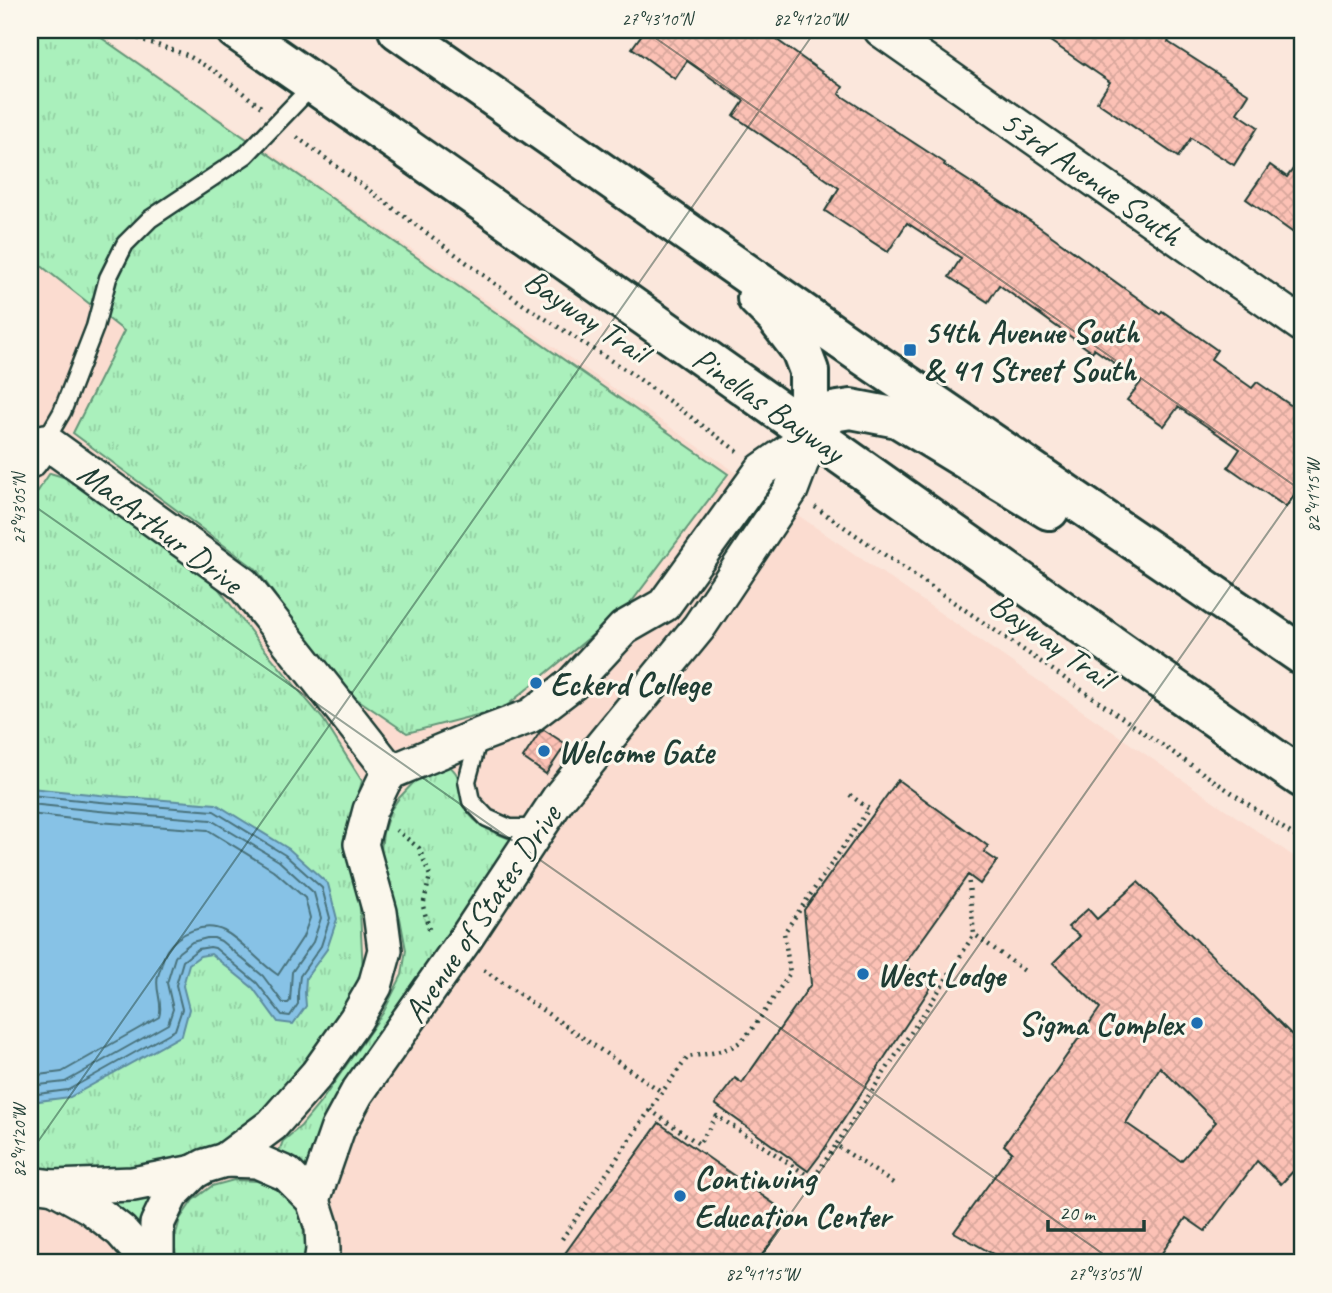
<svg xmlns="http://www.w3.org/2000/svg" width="1332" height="1293" font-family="Caveat,sans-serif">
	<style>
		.built { fill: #fbdcd0 }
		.grass { fill: url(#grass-tufts); stroke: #649678; stroke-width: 2 }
		.water { fill: #87c2e6; stroke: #5d8d9f; stroke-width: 2 }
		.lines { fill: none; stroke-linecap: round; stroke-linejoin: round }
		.shore { stroke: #49727b; stroke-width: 2 }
		.building { fill: url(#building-cross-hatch); stroke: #1f3d34; stroke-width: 2; fill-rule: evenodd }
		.service-casing { stroke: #1f3d34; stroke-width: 21 }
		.minor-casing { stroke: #1f3d34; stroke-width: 38 }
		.primary-casing { stroke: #1f3d34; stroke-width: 44 }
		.path { stroke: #1f3d34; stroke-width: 4.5; stroke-dasharray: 2 5; stroke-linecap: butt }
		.service { stroke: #fbf7ec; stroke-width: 16 }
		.minor { stroke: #fbf7ec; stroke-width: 33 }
		.primary { stroke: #fbf7ec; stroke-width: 38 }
		.ticks { fill: none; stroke: #1f3d34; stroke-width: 2; stroke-opacity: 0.45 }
		.poi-dot { fill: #1f6fb2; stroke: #fbf7ec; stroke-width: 2.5 }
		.labels { text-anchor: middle; stroke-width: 6; stroke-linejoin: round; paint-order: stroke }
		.street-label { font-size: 33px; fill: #1f3d34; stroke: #fbf7ec }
		.poi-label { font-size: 33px; font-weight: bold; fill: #1f3d34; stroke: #fbf7ec; text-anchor: start }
		.neatline { fill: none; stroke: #1f3d34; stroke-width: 2.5 }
		.ticks-label { font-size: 18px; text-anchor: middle; fill: #1f3d34 }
	</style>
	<defs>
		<pattern id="grass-tufts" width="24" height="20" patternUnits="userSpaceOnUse" patternTransform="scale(1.75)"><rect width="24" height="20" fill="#aaf0bc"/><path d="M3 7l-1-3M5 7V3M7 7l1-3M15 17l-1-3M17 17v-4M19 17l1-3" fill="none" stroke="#92cfa2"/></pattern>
		<pattern id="building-cross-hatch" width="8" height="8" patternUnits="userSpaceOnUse" patternTransform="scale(1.75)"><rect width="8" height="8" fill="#fcc1b5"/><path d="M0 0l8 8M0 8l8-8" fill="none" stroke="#d8a79c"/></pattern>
	</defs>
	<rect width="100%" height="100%" fill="#fbe7dc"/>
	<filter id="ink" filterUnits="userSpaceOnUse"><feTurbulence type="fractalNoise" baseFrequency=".0143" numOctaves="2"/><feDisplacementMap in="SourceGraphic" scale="14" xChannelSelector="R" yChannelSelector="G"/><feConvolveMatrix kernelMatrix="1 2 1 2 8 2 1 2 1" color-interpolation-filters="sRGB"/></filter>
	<g filter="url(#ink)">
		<!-- built -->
		<path class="built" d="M30,30H93L1302,862V1263H30Z"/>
		<!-- grass -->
		<g class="grass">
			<path d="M30,30H90L728,474L630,604L504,708L407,733L341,688L257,570L73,433L124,331L30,257Z"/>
			<path d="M50,473L96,487L212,580L260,644L323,719L362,781L355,808L363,973L322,1046L266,1112L203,1154L136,1171H30V503Z"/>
			<path d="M447,764C462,776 457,780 461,797C467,822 491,833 514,840L311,1169L301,1166L279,1151L283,1141L301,1126L320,1103L383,1013L402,975L406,950L400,918L380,858L383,833L390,811L399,798L416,780L432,768Z"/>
			<path d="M234,1180L257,1181L279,1190L295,1205L306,1223L308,1263H177L174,1241L180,1219L193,1200L212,1186Z"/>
			<path d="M154,1189L145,1229L138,1231L100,1203Z"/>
		</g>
		<!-- water -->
		<path class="water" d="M30,788L100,795L216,804L289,849L328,884L337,919L327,949L306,978L305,993L306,1006L293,1024L278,1022L253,988L211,954L200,956L189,964L183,986L189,1009L182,1035L70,1097L30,1102Z"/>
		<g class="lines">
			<!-- shore -->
			<g class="shore">
				<path d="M30,795L100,802L214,811L285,855L322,888L330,918L321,946L300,976L298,992V1004L290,1016L282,1015L257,983L215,948L210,947L198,949L183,961L176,985L182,1009L175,1030L68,1090L30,1095"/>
				<path d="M30,804L99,811L211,820L279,861L314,893L321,918L313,942L292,972L290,1001L288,1003H283L263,976L221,941L214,938H207L192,942L179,952L175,957L167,983L173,1009L168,1024L65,1082L30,1086"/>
				<path d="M30,814L98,822L208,830L273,870L305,898L310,918L303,937L278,975C259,963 244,942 224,931C205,921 178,933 167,950C163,957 161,967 158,976C154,990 164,1003 159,1017L62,1072L30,1076"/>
			</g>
		</g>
		<!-- building -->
		<g class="building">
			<path d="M645,30H763L843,87L839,94L945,163L944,165L1038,226L1160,314L1162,311L1217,350L1211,359L1252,388L1257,382L1302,413V483L1286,507L1228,467L1240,449L1178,407L1164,426L1127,400L1141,382L1094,349L1092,352L999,285L988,302L949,277L961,258L907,223L888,252L825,211L839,188L734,116L744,101L687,61L675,79L632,48Z"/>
			<path d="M1034,30H1176L1168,42L1249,94L1237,113L1258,127L1234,165L1191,138L1178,157L1097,102L1110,82Z"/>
			<path d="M1302,157V239L1246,199L1270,165L1287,177Z"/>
			<path d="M544,730L566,744L546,774L523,758L540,732Z"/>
			<path d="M898,780L988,846L984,852L997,861L980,884L968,875L904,965L931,987L821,1154L808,1171L715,1104L735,1078L742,1083L811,984L804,910Z"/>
			<path d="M1138,882L1302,1045V1162L1281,1184L1257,1161L1205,1231L1186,1218L1155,1263H1009L954,1232L1012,1152L1004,1145L1100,1008L1053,963L1080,936L1068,927L1088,909L1097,919ZM1160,1067L1216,1122L1181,1161L1126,1123Z"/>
			<path d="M659,1123L790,1215L777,1235L756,1263H558Z"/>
		</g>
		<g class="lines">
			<defs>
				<g id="service">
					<path d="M45,441L62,412L95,327L108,278L125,244L150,219L246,155L314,84"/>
					<path d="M479,737L467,781L471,801L487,818L510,828H538"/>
				</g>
				<g id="minor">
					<path d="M881,30L1302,325"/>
					<path d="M30,461L45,441L243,584L391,772"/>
					<path d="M225,1160L272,1125L317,1074L356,1019L375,986L385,950L380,912L361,844L370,810L384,781L391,772L480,735L530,716L572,684L624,628L664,605L762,470L812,435"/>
					<path d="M30,1184L54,1187L133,1184L194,1172"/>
					<path d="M54,1187L90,1207L121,1231L149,1263"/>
					<path d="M313,1200L338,1128L357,1093L466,938L558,799L699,627L791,490L812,435"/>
					<path d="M159,1263L157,1257V1224L171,1195L194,1172L205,1166L225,1160L257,1161L287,1174L313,1200L322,1228L323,1250L321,1263"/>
				</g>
				<g id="primary">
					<path d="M236,30C593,276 945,531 1302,778"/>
					<path d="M398,30L857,351L1302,655"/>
					<path d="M757,298L775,316L801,350L809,371V396L812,435"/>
					<path d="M812,435L832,412L851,409L898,418L1049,510"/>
				</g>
			</defs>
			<!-- service casing -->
			<use href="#service" class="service-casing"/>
			<!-- minor casing -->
			<use href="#minor" class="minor-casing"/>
			<!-- primary casing -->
			<use href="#primary" class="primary-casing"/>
			<!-- path -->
			<g class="path">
				<path d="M119,30L125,34L187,55L216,72L261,107"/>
				<path d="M297,137L524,305L635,376L737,451"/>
				<path d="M815,507L1302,841"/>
				<path d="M396,830L419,848L430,876L423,906L429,929L432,931"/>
				<path d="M968,875L974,934L1026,972"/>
				<path d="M484,970L662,1092"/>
				<path d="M650,1110L699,1144L717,1116L813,1179L836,1145"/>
				<path d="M893,1183L836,1145L938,992L974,934"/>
				<path d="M562,1239L662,1092L688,1057C704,1054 722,1053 737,1044C752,1035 778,990 790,973L784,933L869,809L846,792"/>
			</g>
			<!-- service -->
			<use href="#service" class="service"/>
			<!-- minor -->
			<use href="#minor" class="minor"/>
			<!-- primary -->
			<use href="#primary" class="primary"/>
		</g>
	</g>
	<!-- ticks -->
	<path class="ticks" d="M644,30L1302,491M30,503L1116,1263M30,1153L816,30M756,1263L1302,484"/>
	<!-- markers -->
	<g class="poi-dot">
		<rect x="903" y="343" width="14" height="14" rx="3.5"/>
		<circle cx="536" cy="683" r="7"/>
		<circle cx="544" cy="751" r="7"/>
		<circle cx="863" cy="974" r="7"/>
		<circle cx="1197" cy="1023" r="7"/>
		<circle cx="680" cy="1196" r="7"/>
	</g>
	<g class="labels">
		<!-- street labels -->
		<g class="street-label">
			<text transform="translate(1092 177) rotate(35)" y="12">53rd Avenue South</text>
			<text transform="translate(587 315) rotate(34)" y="12">Bayway Trail</text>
			<text transform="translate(769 404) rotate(35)" y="12">Pinellas Bayway</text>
			<text transform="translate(161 527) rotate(37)" y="12">MacArthur Drive</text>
			<text transform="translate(1052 640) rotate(35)" y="12">Bayway Trail</text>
			<text transform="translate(481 913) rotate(-56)" y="12">Avenue of States Drive</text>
		</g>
		<!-- poi labels -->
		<g class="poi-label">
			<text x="924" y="343">54th Avenue South<tspan x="924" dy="38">&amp; 41 Street South</tspan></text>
			<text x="550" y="695">Eckerd College</text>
			<text x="558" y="763">Welcome Gate</text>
			<text x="877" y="986">West Lodge</text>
			<text x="1183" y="1035" text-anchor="end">Sigma Complex</text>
			<text x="694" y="1189">Continuing<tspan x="694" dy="38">Education Center</tspan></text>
		</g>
	</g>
	<!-- margin -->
	<rect width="1332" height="1293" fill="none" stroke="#fbf7ec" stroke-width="77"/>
	<!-- scale -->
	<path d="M1048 1220v10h96v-10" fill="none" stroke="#1f3d34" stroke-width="3.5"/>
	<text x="1059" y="1220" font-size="21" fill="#1f3d34" stroke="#fbf7ec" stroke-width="5" paint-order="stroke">20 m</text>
	<rect x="38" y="38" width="1256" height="1216" class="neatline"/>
	<g class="ticks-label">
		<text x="657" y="25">27°43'10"N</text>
		<text x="810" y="25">82°41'20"W</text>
		<text transform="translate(1313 496) rotate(-90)" y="6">82°41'15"W</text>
		<text transform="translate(19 509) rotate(-90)" y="6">27°43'05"N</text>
		<text transform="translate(19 1141) rotate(-90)" y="6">82°41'20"W</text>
		<text x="762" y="1280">82°41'15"W</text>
		<text x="1104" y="1280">27°43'05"N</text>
	</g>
</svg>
